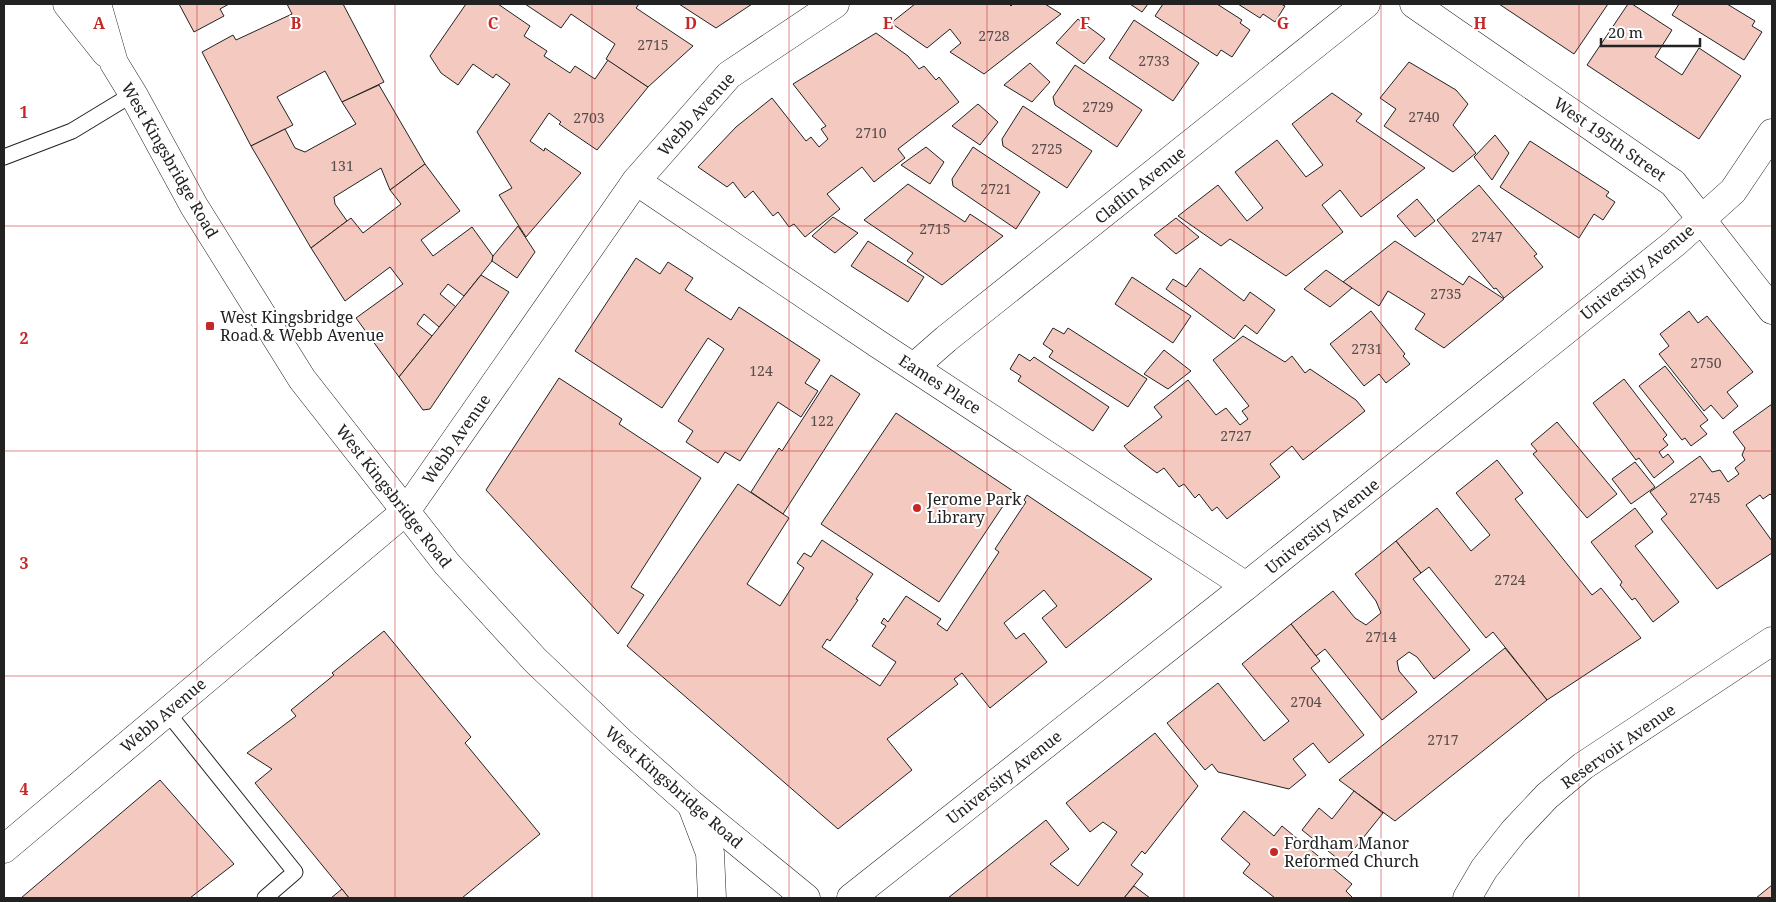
<svg xmlns="http://www.w3.org/2000/svg" width="1776" height="902" font-family="'Noto Serif',serif">
	<style>
		.building { fill: #f3c9c0; stroke: #222 }
		.lines { fill: none; stroke-linecap: round; stroke-linejoin: round }
		.lane-casing { stroke: #222; stroke-width: 17 }
		.street-casing { stroke: #222; stroke-width: 29 }
		.secondary-casing { stroke: #222; stroke-width: 29 }
		.lane { stroke: #fff; stroke-width: 15 }
		.street { stroke: #fff; stroke-width: 28 }
		.secondary { stroke: #fff; stroke-width: 28 }
		.grid { fill: none; stroke: #c62828; stroke-width: 1; stroke-opacity: 0.55 }
		.poi-dot { fill: #c62828; stroke: #fff; stroke-width: 2 }
		.labels { text-anchor: middle; stroke-width: 4; stroke-linejoin: round; paint-order: stroke }
		.number-label { font-size: 14px; fill: #564c4a }
		.street-label { font-size: 16px; fill: #222; stroke: #fff }
		.poi-label { font-size: 16px; fill: #222; stroke: #fff; text-anchor: start }
		.grid-label { font-size: 16px; text-anchor: middle; font-weight: bold; fill: #c62828; stroke: #fff; stroke-width: 4; stroke-linejoin: round; paint-order: stroke }
	</style>
	<rect width="100%" height="100%" fill="#fff"/>
	<!-- building -->
	<g class="building">
		<path d="M179,4H229L220,9L224,16L194,32Z"/>
		<path d="M287,4H343L384,82L342,102L325,71L277,97L293,125L251,146L202,52L233,35L236,40L292,14Z"/>
		<path d="M466,4H498L530,26L524,36L547,51L544,56L570,73L575,66L595,79L608,60L648,87L597,150L559,124L561,122L549,113L530,141L544,151L545,148L581,173L526,237L499,195L512,188L477,132L510,84L496,74L493,78L473,64L458,85L441,73L430,56Z"/>
		<path d="M525,4H639L636,8L693,46L648,87L606,59L615,44L571,14L561,28Z"/>
		<path d="M679,4H752L716,28Z"/>
		<path d="M915,4H1009L1011,6L1013,4H1045L1061,14L984,74L950,52L961,43L950,29L927,48L891,23Z"/>
		<path d="M1130,4H1148L1142,12Z"/>
		<path d="M1163,4H1217L1242,20L1240,23L1250,30L1232,57L1221,50L1217,56L1155,16Z"/>
		<path d="M1238,4H1281L1285,6L1275,22L1263,14L1260,18Z"/>
		<path d="M1499,4H1608L1574,54Z"/>
		<path d="M1628,4H1632L1672,30L1655,57L1682,75L1699,48L1741,76L1699,139L1587,65Z"/>
		<path d="M1679,4H1727L1755,21L1752,26L1762,32L1744,60L1672,15Z"/>
		<path d="M1078,19L1105,39L1084,64L1056,43Z"/>
		<path d="M1134,20L1199,63L1173,101L1109,58Z"/>
		<path d="M876,33L908,56L919,69L924,66L936,80L939,77L959,102L898,149L905,158L874,182L862,167L827,194L840,209L805,237L794,224L789,227L778,212L773,216L753,191L745,198L733,182L727,187L698,167L736,127L772,98L806,141L811,137L819,147L828,139L821,129L826,126L793,84Z"/>
		<path d="M1409,62L1456,90L1468,104L1453,125L1476,153L1453,172L1384,126L1396,109L1380,98Z"/>
		<path d="M1030,63L1050,82L1032,102L1004,85Z"/>
		<path d="M1075,65L1142,110L1117,147L1055,105L1053,97Z"/>
		<path d="M379,85L425,164L390,190L381,168L334,197L335,204L347,221L311,248L251,146L285,129L295,148L305,152L356,124L342,102Z"/>
		<path d="M1332,93L1362,114L1356,121L1425,168L1361,217L1340,190L1322,205L1343,232L1286,276L1230,239L1221,246L1178,216L1218,185L1247,221L1263,208L1235,172L1277,140L1306,177L1323,165L1292,124Z"/>
		<path d="M978,104L998,122L980,145L952,126Z"/>
		<path d="M1023,106L1092,151L1067,188L1003,146L1002,139Z"/>
		<path d="M1495,135L1509,153L1492,180L1474,157Z"/>
		<path d="M1530,141L1609,192L1606,196L1615,202L1603,220L1594,214L1579,238L1500,187Z"/>
		<path d="M926,147L944,162L930,184L901,165Z"/>
		<path d="M973,147L1040,192L1016,229L953,186L952,179Z"/>
		<path d="M425,164L460,211L421,240L433,256L472,227L493,256L492,261L464,296L448,284L440,294L456,307L439,327L424,314L417,324L432,336L399,377L356,318L403,284L390,267L345,301L311,248L351,218L363,233L401,204L390,190Z"/>
		<path d="M908,184L965,222L970,214L1003,236L942,285L907,261L913,253L864,220Z"/>
		<path d="M1479,185L1537,254L1534,256L1543,267L1504,298L1496,288L1494,289L1437,220Z"/>
		<path d="M1417,199L1435,221L1415,237L1397,216Z"/>
		<path d="M833,217L858,233L835,253L812,236Z"/>
		<path d="M1176,218L1199,237L1176,254L1154,235Z"/>
		<path d="M518,226L535,252L517,278L492,261L493,256Z"/>
		<path d="M868,241L924,277L908,302L851,266Z"/>
		<path d="M1395,241L1463,285L1469,276L1504,299L1444,348L1415,329L1425,314L1388,291L1379,306L1343,282Z"/>
		<path d="M636,258L660,274L668,262L693,278L685,290L731,320L739,307L820,360L805,383L818,391L801,417L778,402L740,461L725,452L718,463L686,442L693,431L678,421L724,349L708,338L662,408L575,351Z"/>
		<path d="M1200,268L1244,301L1250,292L1275,310L1257,334L1245,325L1234,339L1166,289L1173,279L1186,287Z"/>
		<path d="M1326,270L1352,288L1330,307L1304,289Z"/>
		<path d="M481,275L509,292L430,409L423,410L399,377Z"/>
		<path d="M1132,277L1191,316L1173,343L1115,304Z"/>
		<path d="M1371,311L1405,354L1403,356L1410,364L1386,383L1379,374L1364,386L1330,344Z"/>
		<path d="M1689,311L1698,323L1707,316L1753,372L1727,392L1738,406L1723,419L1711,405L1704,411L1659,354L1669,346L1660,334Z"/>
		<path d="M1053,328L1064,334L1068,328L1147,379L1128,407L1049,357L1053,351L1043,344Z"/>
		<path d="M1243,336L1285,362L1292,356L1305,373L1310,369L1356,400L1365,411L1303,460L1292,446L1270,464L1280,477L1227,519L1217,507L1212,511L1199,494L1195,498L1184,484L1179,487L1164,468L1157,473L1130,453L1124,446L1162,417L1154,407L1188,380L1216,415L1226,408L1240,425L1248,419L1242,411L1249,406L1213,360Z"/>
		<path d="M1164,350L1191,371L1168,389L1144,374Z"/>
		<path d="M1019,354L1030,361L1034,357L1109,407L1093,431L1018,381L1021,376L1010,369Z"/>
		<path d="M1665,366L1708,420L1700,426L1707,434L1691,446L1685,438L1682,440L1639,386Z"/>
		<path d="M831,375L860,394L783,514L751,492L779,448L782,451Z"/>
		<path d="M559,378L622,419L619,424L701,478L631,587L644,595L618,634L486,490Z"/>
		<path d="M1624,379L1667,435L1663,439L1668,445L1659,452L1663,458L1668,454L1674,462L1654,478L1639,458L1636,460L1593,403Z"/>
		<path d="M1772,404V496L1770,494L1763,499L1760,495L1746,505L1772,541V553L1717,589L1661,519L1667,514L1650,492L1700,456L1712,472L1720,470L1728,482L1739,474L1735,468L1745,460L1742,455L1745,448L1733,432Z"/>
		<path d="M896,413L1013,491L939,602L821,524Z"/>
		<path d="M1557,422L1617,494L1587,518L1533,454L1537,451L1531,444Z"/>
		<path d="M1497,460L1523,493L1515,499L1592,595L1601,588L1641,638L1547,700L1493,632L1486,638L1429,567L1421,573L1396,541L1437,508L1471,551L1490,535L1456,493Z"/>
		<path d="M1635,462L1655,487L1631,504L1612,479Z"/>
		<path d="M738,484L789,518L747,584L780,606L804,568L797,563L804,553L811,557L822,540L873,574L856,599L858,600L830,641L827,639L822,647L880,686L896,662L872,646L886,626L881,623L884,618L888,622L906,596L941,619L937,624L947,631L999,552L995,549L1026,502L1024,500L1027,495L1152,579L1066,648L1042,618L1057,606L1044,590L1004,623L1016,639L1024,633L1047,662L990,708L962,673L954,679L958,684L887,739L912,770L838,829L627,646Z"/>
		<path d="M1635,508L1653,532L1635,546L1679,602L1653,622L1635,598L1632,600L1620,585L1622,582L1591,542Z"/>
		<path d="M1396,541L1421,573L1413,579L1470,650L1434,679L1417,657L1409,652L1397,661L1399,671L1417,692L1382,720L1325,649L1316,656L1291,624L1333,591L1355,618L1366,625L1381,613L1376,601L1355,574Z"/>
		<path d="M1291,624L1320,661L1311,668L1364,735L1329,763L1313,743L1293,759L1306,775L1289,789L1218,772L1212,764L1205,770L1167,723L1218,683L1264,741L1289,721L1242,664Z"/>
		<path d="M384,631L471,737L465,743L540,834L462,898H349L255,783L272,769L247,753L296,716L291,710L334,675L332,673Z"/>
		<path d="M1505,648L1547,700L1395,821L1339,780Z"/>
		<path d="M1155,733L1198,786L1145,854L1142,851L1131,865L1143,874L1124,898H948L1046,820L1069,849L1050,864L1078,886L1117,832L1103,822L1090,832L1066,803Z"/>
		<path d="M160,780L234,864L190,898H21Z"/>
		<path d="M1354,791L1383,813L1343,863L1302,830L1319,808L1332,819Z"/>
		<path d="M1244,811L1274,836L1282,826L1352,884L1346,891L1352,897L1351,898H1275L1243,873L1250,864L1221,839Z"/>
		<path d="M1772,885V898H1756Z"/>
		<path d="M1134,886L1150,898H1124Z"/>
		<path d="M342,889L349,898H331Z"/>
	</g>
	<g class="lines">
		<defs>
			<g id="lane">
				<path d="M4,157L72,131L133,94"/>
				<path d="M167,712L295,872L265,898"/>
			</g>
			<g id="street">
				<path d="M1414,4L1673,183L1772,310"/>
				<path d="M636,181L878,344L1246,586"/>
				<path d="M914,367L946,339L1366,4"/>
				<path d="M4,849L406,511L636,181L729,75L835,4"/>
			</g>
			<g id="secondary">
				<path d="M67,4L106,53"/>
				<path d="M97,4L114,63L133,94L194,206L302,379L447,564L535,660L620,741L691,804L806,898"/>
				<path d="M692,806L710,853L712,898"/>
				<path d="M851,898L1246,586L1675,243L1733,191L1772,133"/>
				<path d="M1467,898L1484,869L1514,831L1547,796L1583,766L1772,641"/>
			</g>
		</defs>
		<!-- lane casing -->
		<use href="#lane" class="lane-casing"/>
		<!-- street casing -->
		<use href="#street" class="street-casing"/>
		<!-- secondary casing -->
		<use href="#secondary" class="secondary-casing"/>
		<!-- lane -->
		<use href="#lane" class="lane"/>
		<!-- street -->
		<use href="#street" class="street"/>
		<!-- secondary -->
		<use href="#secondary" class="secondary"/>
	</g>
	<!-- grid -->
	<path class="grid" d="M197,4V898M395,4V898M592,4V898M789,4V898M987,4V898M1184,4V898M1381,4V898M1579,4V898M4,226H1772M4,451H1772M4,676H1772"/>
	<!-- markers -->
	<g class="poi-dot">
		<rect x="205" y="321" width="10" height="10" rx="2.5"/>
		<circle cx="917" cy="508" r="5"/>
		<circle cx="1274" cy="852" r="5"/>
	</g>
	<g class="labels">
		<!-- number labels -->
		<g class="number-label">
			<text x="994" y="41">2728</text>
			<text x="653" y="50">2715</text>
			<text x="1154" y="66">2733</text>
			<text x="1098" y="112">2729</text>
			<text x="1424" y="122">2740</text>
			<text x="589" y="123">2703</text>
			<text x="871" y="138">2710</text>
			<text x="1047" y="154">2725</text>
			<text x="342" y="171">131</text>
			<text x="996" y="194">2721</text>
			<text x="935" y="234">2715</text>
			<text x="1487" y="242">2747</text>
			<text x="1446" y="299">2735</text>
			<text x="1367" y="354">2731</text>
			<text x="1706" y="368">2750</text>
			<text x="761" y="376">124</text>
			<text x="822" y="426">122</text>
			<text x="1236" y="441">2727</text>
			<text x="1705" y="503">2745</text>
			<text x="1510" y="585">2724</text>
			<text x="1381" y="642">2714</text>
			<text x="1306" y="707">2704</text>
			<text x="1443" y="745">2717</text>
		</g>
		<!-- street labels -->
		<g class="street-label">
			<text transform="translate(696 114) rotate(-48)" y="6">Webb Avenue</text>
			<text transform="translate(1610 139) rotate(35)" y="6">West 195th Street</text>
			<text transform="translate(170 160) rotate(60)" y="6">West Kingsbridge Road</text>
			<text transform="translate(1140 185) rotate(-39)" y="6">Claflin Avenue</text>
			<text transform="translate(1637 272) rotate(-39)" y="6">University Avenue</text>
			<text transform="translate(940 384) rotate(33)" y="6">Eames Place</text>
			<text transform="translate(456 439) rotate(-55)" y="6">Webb Avenue</text>
			<text transform="translate(394 496) rotate(52)" y="6">West Kingsbridge Road</text>
			<text transform="translate(1322 526) rotate(-39)" y="6">University Avenue</text>
			<text transform="translate(163 715) rotate(-40)" y="6">Webb Avenue</text>
			<text transform="translate(1618 746) rotate(-35)" y="6">Reservoir Avenue</text>
			<text transform="translate(1004 777) rotate(-38)" y="6">University Avenue</text>
			<text transform="translate(674 787) rotate(41)" y="6">West Kingsbridge Road</text>
		</g>
		<!-- poi labels -->
		<g class="poi-label">
			<text x="220" y="323">West Kingsbridge<tspan x="220" dy="18">Road &amp; Webb Avenue</tspan></text>
			<text x="927" y="505">Jerome Park<tspan x="927" dy="18">Library</tspan></text>
			<text x="1284" y="849">Fordham Manor<tspan x="1284" dy="18">Reformed Church</tspan></text>
		</g>
	</g>
	<g class="grid-label">
		<text x="99" y="29">A</text>
		<text x="296" y="29">B</text>
		<text x="493" y="29">C</text>
		<text x="691" y="29">D</text>
		<text x="888" y="29">E</text>
		<text x="1085" y="29">F</text>
		<text x="1283" y="29">G</text>
		<text x="1480" y="29">H</text>
		<text x="24" y="118">1</text>
		<text x="24" y="344">2</text>
		<text x="24" y="569">3</text>
		<text x="24" y="795">4</text>
	</g>
	<!-- border -->
	<rect width="1776" height="902" fill="none" stroke="#222222" stroke-width="10"/>
	<!-- scale -->
	<path d="M1601 38v8h99v-8" fill="none" stroke="#222222" stroke-width="2.5"/>
	<text x="1608" y="38" font-size="15" fill="#222222" stroke="#ffffff" stroke-width="4" paint-order="stroke">20 m</text>
</svg>
